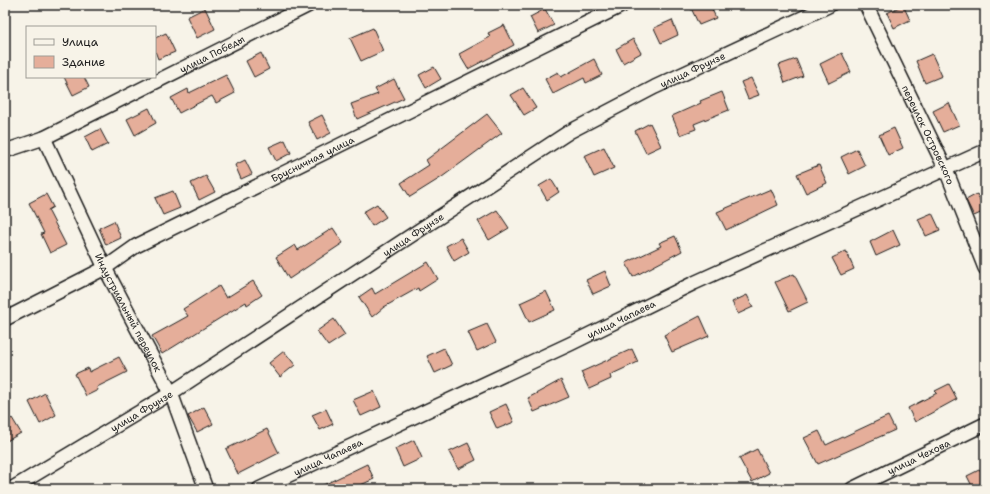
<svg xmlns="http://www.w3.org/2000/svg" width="990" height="494" font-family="'Shantell Sans',sans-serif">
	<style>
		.building { fill: #e5ae9a; stroke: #1c1c1c }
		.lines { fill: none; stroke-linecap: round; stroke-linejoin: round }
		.minor-casing { stroke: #1c1c1c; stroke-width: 16 }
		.minor { stroke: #f7f3e8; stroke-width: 13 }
		.labels { text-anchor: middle; stroke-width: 3; stroke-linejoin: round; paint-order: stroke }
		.street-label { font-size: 10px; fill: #1c1c1c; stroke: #f7f3e8 }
	</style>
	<rect width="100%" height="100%" fill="#f7f3e8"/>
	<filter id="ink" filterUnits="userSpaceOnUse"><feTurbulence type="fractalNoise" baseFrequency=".025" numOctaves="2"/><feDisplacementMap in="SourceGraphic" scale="8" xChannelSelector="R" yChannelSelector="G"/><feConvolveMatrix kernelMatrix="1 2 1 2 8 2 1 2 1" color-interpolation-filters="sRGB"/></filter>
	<g filter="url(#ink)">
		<!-- building -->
		<g class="building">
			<path d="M696,5H710L716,18L699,25L691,8Z"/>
			<path d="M903,5L910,20L894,28L887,13Z"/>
			<path d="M205,8L215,29L197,38L187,17Z"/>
			<path d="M545,9L554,25L538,33L530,17Z"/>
			<path d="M672,20L678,35L661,43L654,28Z"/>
			<path d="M504,25L514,45L468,69L459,54L490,37L488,33Z"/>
			<path d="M373,28L383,51L361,61L350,38Z"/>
			<path d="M166,33L175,52L158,59L155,51V38Z"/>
			<path d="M633,39L641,53L623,63L616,49Z"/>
			<path d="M261,53L269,69L254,77L246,61Z"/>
			<path d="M842,53L851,72L829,83L820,64Z"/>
			<path d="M932,54L942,76L925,83L916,61Z"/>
			<path d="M594,59L602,75L586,83L584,78L553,94L545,79L558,72L561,77Z"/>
			<path d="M796,59L803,76L785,83L779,65Z"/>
			<path d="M434,67L441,79L426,88L419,75Z"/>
			<path d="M226,75L235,93L216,103L212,96L179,113L171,98L188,89L189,93Z"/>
			<path d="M64,77H84L89,87L73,95Z"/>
			<path d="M751,78L759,95L748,99L741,82Z"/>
			<path d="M394,79L404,98L357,119L351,104L378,94L375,89Z"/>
			<path d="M523,88L536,108L524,115L511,95Z"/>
			<path d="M722,92L729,110L694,124L696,129L680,135L672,116L701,103L700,101Z"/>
			<path d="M949,103L959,125L943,132L933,111Z"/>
			<path d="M149,108L156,123L135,135L127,119Z"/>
			<path d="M487,114L502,133L442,177L410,197L401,183L429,165L426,160Z"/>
			<path d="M322,115L331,133L317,140L308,122Z"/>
			<path d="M650,123L661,146L646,153L635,131Z"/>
			<path d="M894,128L903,148L888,155L879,135Z"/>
			<path d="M100,129L108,144L92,152L85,137Z"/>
			<path d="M285,140L291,153L276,161L269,147Z"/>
			<path d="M604,147L614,168L594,177L584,156Z"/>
			<path d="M857,149L865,166L849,174L841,157Z"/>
			<path d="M245,160L252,174L241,179L235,165Z"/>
			<path d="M819,165L827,183L806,193L797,174Z"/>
			<path d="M206,176L215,192L199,200L191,183Z"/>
			<path d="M551,179L559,192L547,200L539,186Z"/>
			<path d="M771,189L778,205L726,230L717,212Z"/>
			<path d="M173,191L180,208L163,215L155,198Z"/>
			<path d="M46,194L53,207L48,210L66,245L50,253L41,234L44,233L29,203Z"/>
			<path d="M977,194L985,211L974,216L966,200Z"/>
			<path d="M377,204L386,217L372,226L363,212Z"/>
			<path d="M497,210L509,228L489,240L478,221Z"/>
			<path d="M932,213L940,230L926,236L918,219Z"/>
			<path d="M114,221L121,238L106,245L99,228Z"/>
			<path d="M333,228L343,243L289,279L276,257L295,245L298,250Z"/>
			<path d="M893,230L900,245L876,256L870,242Z"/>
			<path d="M675,236L682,251L633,277L626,263L661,246L659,243Z"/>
			<path d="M461,238L469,252L454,261L446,246Z"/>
			<path d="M846,251L854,269L841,275L832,258Z"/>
			<path d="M428,262L438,279L419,291L418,288L384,307L372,317L359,297L372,288L375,294Z"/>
			<path d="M605,271L611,286L593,294L586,280Z"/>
			<path d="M794,274L808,302L789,311L775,282Z"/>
			<path d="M253,281L262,295L247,305L246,302L162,354L152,336L188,316L183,309L219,286L226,298Z"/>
			<path d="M546,291L555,310L529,322L520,303Z"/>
			<path d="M747,295L753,307L738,314L732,302Z"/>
			<path d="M700,316L709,336L672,352L664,335Z"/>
			<path d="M334,319L345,335L328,346L317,331Z"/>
			<path d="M487,324L496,342L477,351L468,332Z"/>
			<path d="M444,348L452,365L435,373L427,356Z"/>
			<path d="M632,349L638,362L610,375L611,379L589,389L581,372Z"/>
			<path d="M284,351L295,365L280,377L269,363Z"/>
			<path d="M119,357L127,372L97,387L98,390L86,396L75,374L88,368L89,372Z"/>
			<path d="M561,380L569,397L534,412L528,398Z"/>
			<path d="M949,384L957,399L915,422L908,408L937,393L935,391Z"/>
			<path d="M374,391L381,407L361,416L353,400Z"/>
			<path d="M45,393L56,415L40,424L29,402Z"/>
			<path d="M506,404L514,422L497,429L489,412Z"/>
			<path d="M204,407L213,424L197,432L188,416Z"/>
			<path d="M326,409L333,424L320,430L312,415Z"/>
			<path d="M888,416L895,430L818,464L804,438L819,431L826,445Z"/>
			<path d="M12,418L21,433L5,442V423Z"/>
			<path d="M267,429L279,453L238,474L226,449Z"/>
			<path d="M414,440L422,458L403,467L395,449Z"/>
			<path d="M468,443L476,460L458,469L449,452Z"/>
			<path d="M757,449L769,473L752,482L739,458Z"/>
			<path d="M367,464L374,479L352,489H315Z"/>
			<path d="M985,467V482L973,488L967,476Z"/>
		</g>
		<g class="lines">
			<defs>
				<g id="minor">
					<path id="s1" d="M866,5L946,170L985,268"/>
					<path id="s2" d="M44,138L105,268L171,393L206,489"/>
					<path id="s3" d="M5,151L44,138L309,5"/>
					<path id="s4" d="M5,319L105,268L136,246L623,5"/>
					<path id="s5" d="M11,489L171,393L569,132L655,87L830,5"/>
					<path id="s6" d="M259,489L570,344L694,283L985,151"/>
					<path id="s7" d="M852,489L985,424"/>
				</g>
			</defs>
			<!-- minor casing -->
			<use href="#minor" class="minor-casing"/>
			<!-- minor -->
			<use href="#minor" class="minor"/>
		</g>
	</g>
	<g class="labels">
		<!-- street labels -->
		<g class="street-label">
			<text dy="4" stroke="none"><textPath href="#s3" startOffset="229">улица Победы</textPath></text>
			<text dy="4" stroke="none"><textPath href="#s5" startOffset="801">улица Фрунзе</textPath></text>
			<text dy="4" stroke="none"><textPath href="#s1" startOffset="144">переулок Островского</textPath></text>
			<text dy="4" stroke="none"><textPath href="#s4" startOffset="347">Брусничная улица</textPath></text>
			<text dy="4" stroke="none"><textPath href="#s5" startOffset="476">улица Фрунзе</textPath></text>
			<text dy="4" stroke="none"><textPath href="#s2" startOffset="194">Индустриальный переулок</textPath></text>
			<text dy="4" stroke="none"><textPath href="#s6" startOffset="400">улица Чапаева</textPath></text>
			<text dy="4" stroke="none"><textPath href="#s5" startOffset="152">улица Фрунзе</textPath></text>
			<text dy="4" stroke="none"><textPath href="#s7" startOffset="74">улица Чехова</textPath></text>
			<text dy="4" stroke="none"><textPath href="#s6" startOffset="76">улица Чапаева</textPath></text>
		</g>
	</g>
	<!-- margin -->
	<rect width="990" height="494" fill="none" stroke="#f7f3e8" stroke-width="20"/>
	<rect x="10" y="10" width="970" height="474" fill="none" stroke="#1c1c1c" stroke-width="1.5" filter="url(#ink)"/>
	<!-- legend -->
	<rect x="26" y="26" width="130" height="52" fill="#f7f3e8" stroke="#9f9d96"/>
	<rect x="34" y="39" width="20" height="6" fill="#f7f3e8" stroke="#9f9d96"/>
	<text x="62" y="46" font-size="12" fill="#1c1c1c">Улица</text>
	<rect x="34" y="56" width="20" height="12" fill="#e5ae9a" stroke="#9f9d96"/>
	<text x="62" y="66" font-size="12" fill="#1c1c1c">Здание</text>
</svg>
